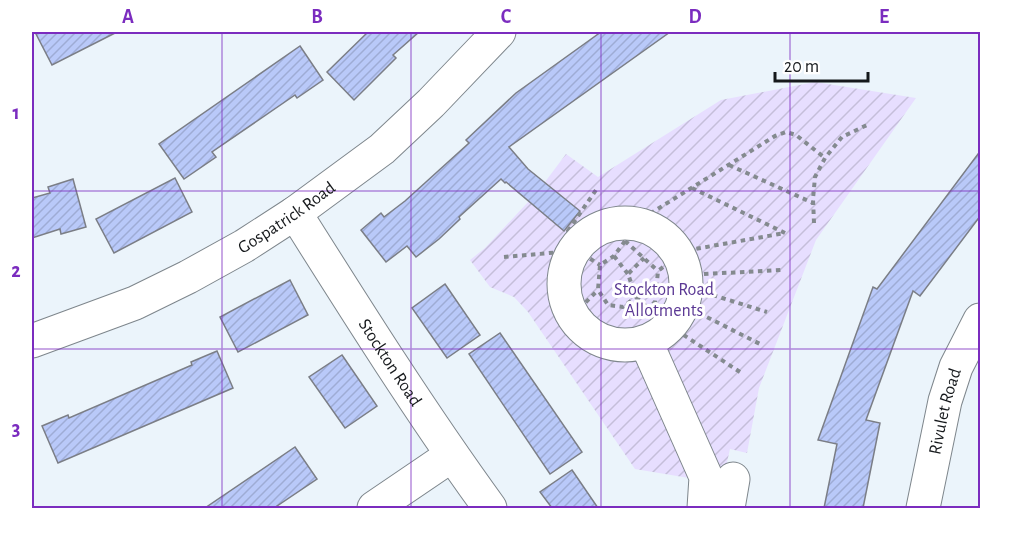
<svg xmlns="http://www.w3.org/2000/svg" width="1012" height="540" font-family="'Alegreya Sans',sans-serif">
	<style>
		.garden { fill: url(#garden-furrows) }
		.building { fill: url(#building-hatch); stroke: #7b7e86; stroke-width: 1.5 }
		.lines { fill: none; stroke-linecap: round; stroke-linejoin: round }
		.minor-casing { stroke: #7e868c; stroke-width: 35 }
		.path { stroke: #848a8f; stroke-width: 4; stroke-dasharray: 4.5 4.5; stroke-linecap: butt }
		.minor { stroke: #fff; stroke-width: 33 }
		.grid { fill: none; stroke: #7b2cbf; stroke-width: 1.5; stroke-opacity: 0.55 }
		.labels { text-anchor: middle; stroke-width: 6; stroke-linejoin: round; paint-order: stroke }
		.street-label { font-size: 18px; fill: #15181b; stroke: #fff }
		.park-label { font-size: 18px; fill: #5b3894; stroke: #fff }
		.neatline { fill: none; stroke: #7b2cbf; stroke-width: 2 }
		.grid-label { font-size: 20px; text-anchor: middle; font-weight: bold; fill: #7b2cbf }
	</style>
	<defs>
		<pattern id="garden-furrows" width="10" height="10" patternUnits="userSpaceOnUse" patternTransform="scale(1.5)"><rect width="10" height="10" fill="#e7deff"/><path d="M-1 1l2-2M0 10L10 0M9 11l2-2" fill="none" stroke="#c5beda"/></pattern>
		<pattern id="building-hatch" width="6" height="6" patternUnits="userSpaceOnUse" patternTransform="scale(1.5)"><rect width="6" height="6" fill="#b9c9f9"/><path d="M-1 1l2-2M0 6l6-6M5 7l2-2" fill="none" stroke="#9eacd5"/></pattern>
	</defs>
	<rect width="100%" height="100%" fill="#ebf4fb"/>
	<!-- garden -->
	<path class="garden" d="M815,82L916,98L816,240L759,388L747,453L730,449L725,471L690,508L689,478L635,469L528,312L514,297L490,287L470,260L485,248L529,201L565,231L580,211L545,182L566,154L598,177L721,100Z"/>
	<!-- building -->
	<g class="building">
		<path d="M35,32H117L52,65Z"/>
		<path d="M368,32H419L393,55L396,58L354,100L327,72Z"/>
		<path d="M601,32H670L509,147L528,169L580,211L564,231L506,182L505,183L501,179L459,217L460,219L439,239L416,257L407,246L386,262L361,230L381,213L384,217L405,201L469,143L466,140L516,93Z"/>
		<path d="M300,46L323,80L297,98L295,95L212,152L216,157L184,179L159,144Z"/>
		<path d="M981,150V215L920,296L913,291L866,420L880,423L863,508H824L837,444L818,440L873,287L877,289Z"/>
		<path d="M175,178L192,212L114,253L96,219Z"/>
		<path d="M73,179L86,227L61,234L60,229L32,238V198L50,193L48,187Z"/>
		<path d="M290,280L308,315L238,352L220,317Z"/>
		<path d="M445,284L480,335L447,358L412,308Z"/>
		<path d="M500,333L582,452L550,474L469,354Z"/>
		<path d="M217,351L233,388L58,463L42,426L68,415L69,418L192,365L191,362Z"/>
		<path d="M342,355L377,406L345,428L309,377Z"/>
		<path d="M295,447L317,479L274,508H205Z"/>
		<path d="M572,470L598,508H552L540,492Z"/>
	</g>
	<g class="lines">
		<defs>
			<g id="minor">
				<path id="s1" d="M295,213C358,313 421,413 490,508"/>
				<circle cx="625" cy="284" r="61"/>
				<path id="s2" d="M32,341L135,303L188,277L244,246L295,213L382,149L431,103L499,32"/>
				<path d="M646,342L706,477L704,508"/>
				<path d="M374,508L452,455"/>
				<path d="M728,508L733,479"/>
				<path id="s3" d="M923,508L945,401L956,367L980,320"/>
			</g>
		</defs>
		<!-- minor casing -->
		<use href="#minor" class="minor-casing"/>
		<!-- path -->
		<g class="path">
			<path d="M729,165L813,203"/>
			<path d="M692,188L785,233"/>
			<path d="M625,223V241L658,271"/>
			<path d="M635,223L775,136L786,132L796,135L825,158"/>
			<path d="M814,223L813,199L815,177L825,158L842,137L867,125"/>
			<path d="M625,241L614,256L600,265L598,290L608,305L623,307L636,297L628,274L644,258"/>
			<path d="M578,246L568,231L598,187"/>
			<path d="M575,249L600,265"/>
			<path d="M614,256L628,274"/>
			<path d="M504,257L573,251"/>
			<path d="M686,275L781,270"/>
			<path d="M687,287L767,312"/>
			<path d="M636,297L648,308"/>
			<path d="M683,305L760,344"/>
			<path d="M646,310L655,302L658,271L675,258L678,252L785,233"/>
			<path d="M573,315L598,290"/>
			<path d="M676,330L743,374"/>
		</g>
		<!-- minor -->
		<use href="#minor" class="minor"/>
	</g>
	<!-- grid -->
	<path class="grid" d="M222,32V508M411,32V508M601,32V508M790,32V508M32,191H980M32,349H980"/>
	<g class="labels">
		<!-- street labels -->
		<g class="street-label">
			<text dy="6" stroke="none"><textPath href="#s2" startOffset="284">Gospatrick Road</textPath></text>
			<text dy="6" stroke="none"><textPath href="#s1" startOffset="177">Stockton Road</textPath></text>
			<text dy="6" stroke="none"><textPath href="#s3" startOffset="99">Rivulet Road</textPath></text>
		</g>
		<!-- park labels -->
		<g class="park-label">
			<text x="664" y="295">Stockton Road<tspan x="664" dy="21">Allotments</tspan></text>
		</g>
	</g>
	<!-- border -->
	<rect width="1012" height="540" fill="none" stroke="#ffffff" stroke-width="66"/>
	<!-- scale -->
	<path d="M775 72v9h93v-9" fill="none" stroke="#15181b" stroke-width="3"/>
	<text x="784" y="72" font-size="18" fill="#15181b" stroke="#ffffff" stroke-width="4.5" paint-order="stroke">20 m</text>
	<rect x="33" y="33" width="946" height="474" class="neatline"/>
	<g class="grid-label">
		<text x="128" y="23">A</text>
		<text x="317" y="23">B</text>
		<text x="506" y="23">C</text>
		<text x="695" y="23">D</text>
		<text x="884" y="23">E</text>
		<text x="16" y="119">1</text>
		<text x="16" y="277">2</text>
		<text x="16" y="435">3</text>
	</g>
</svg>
